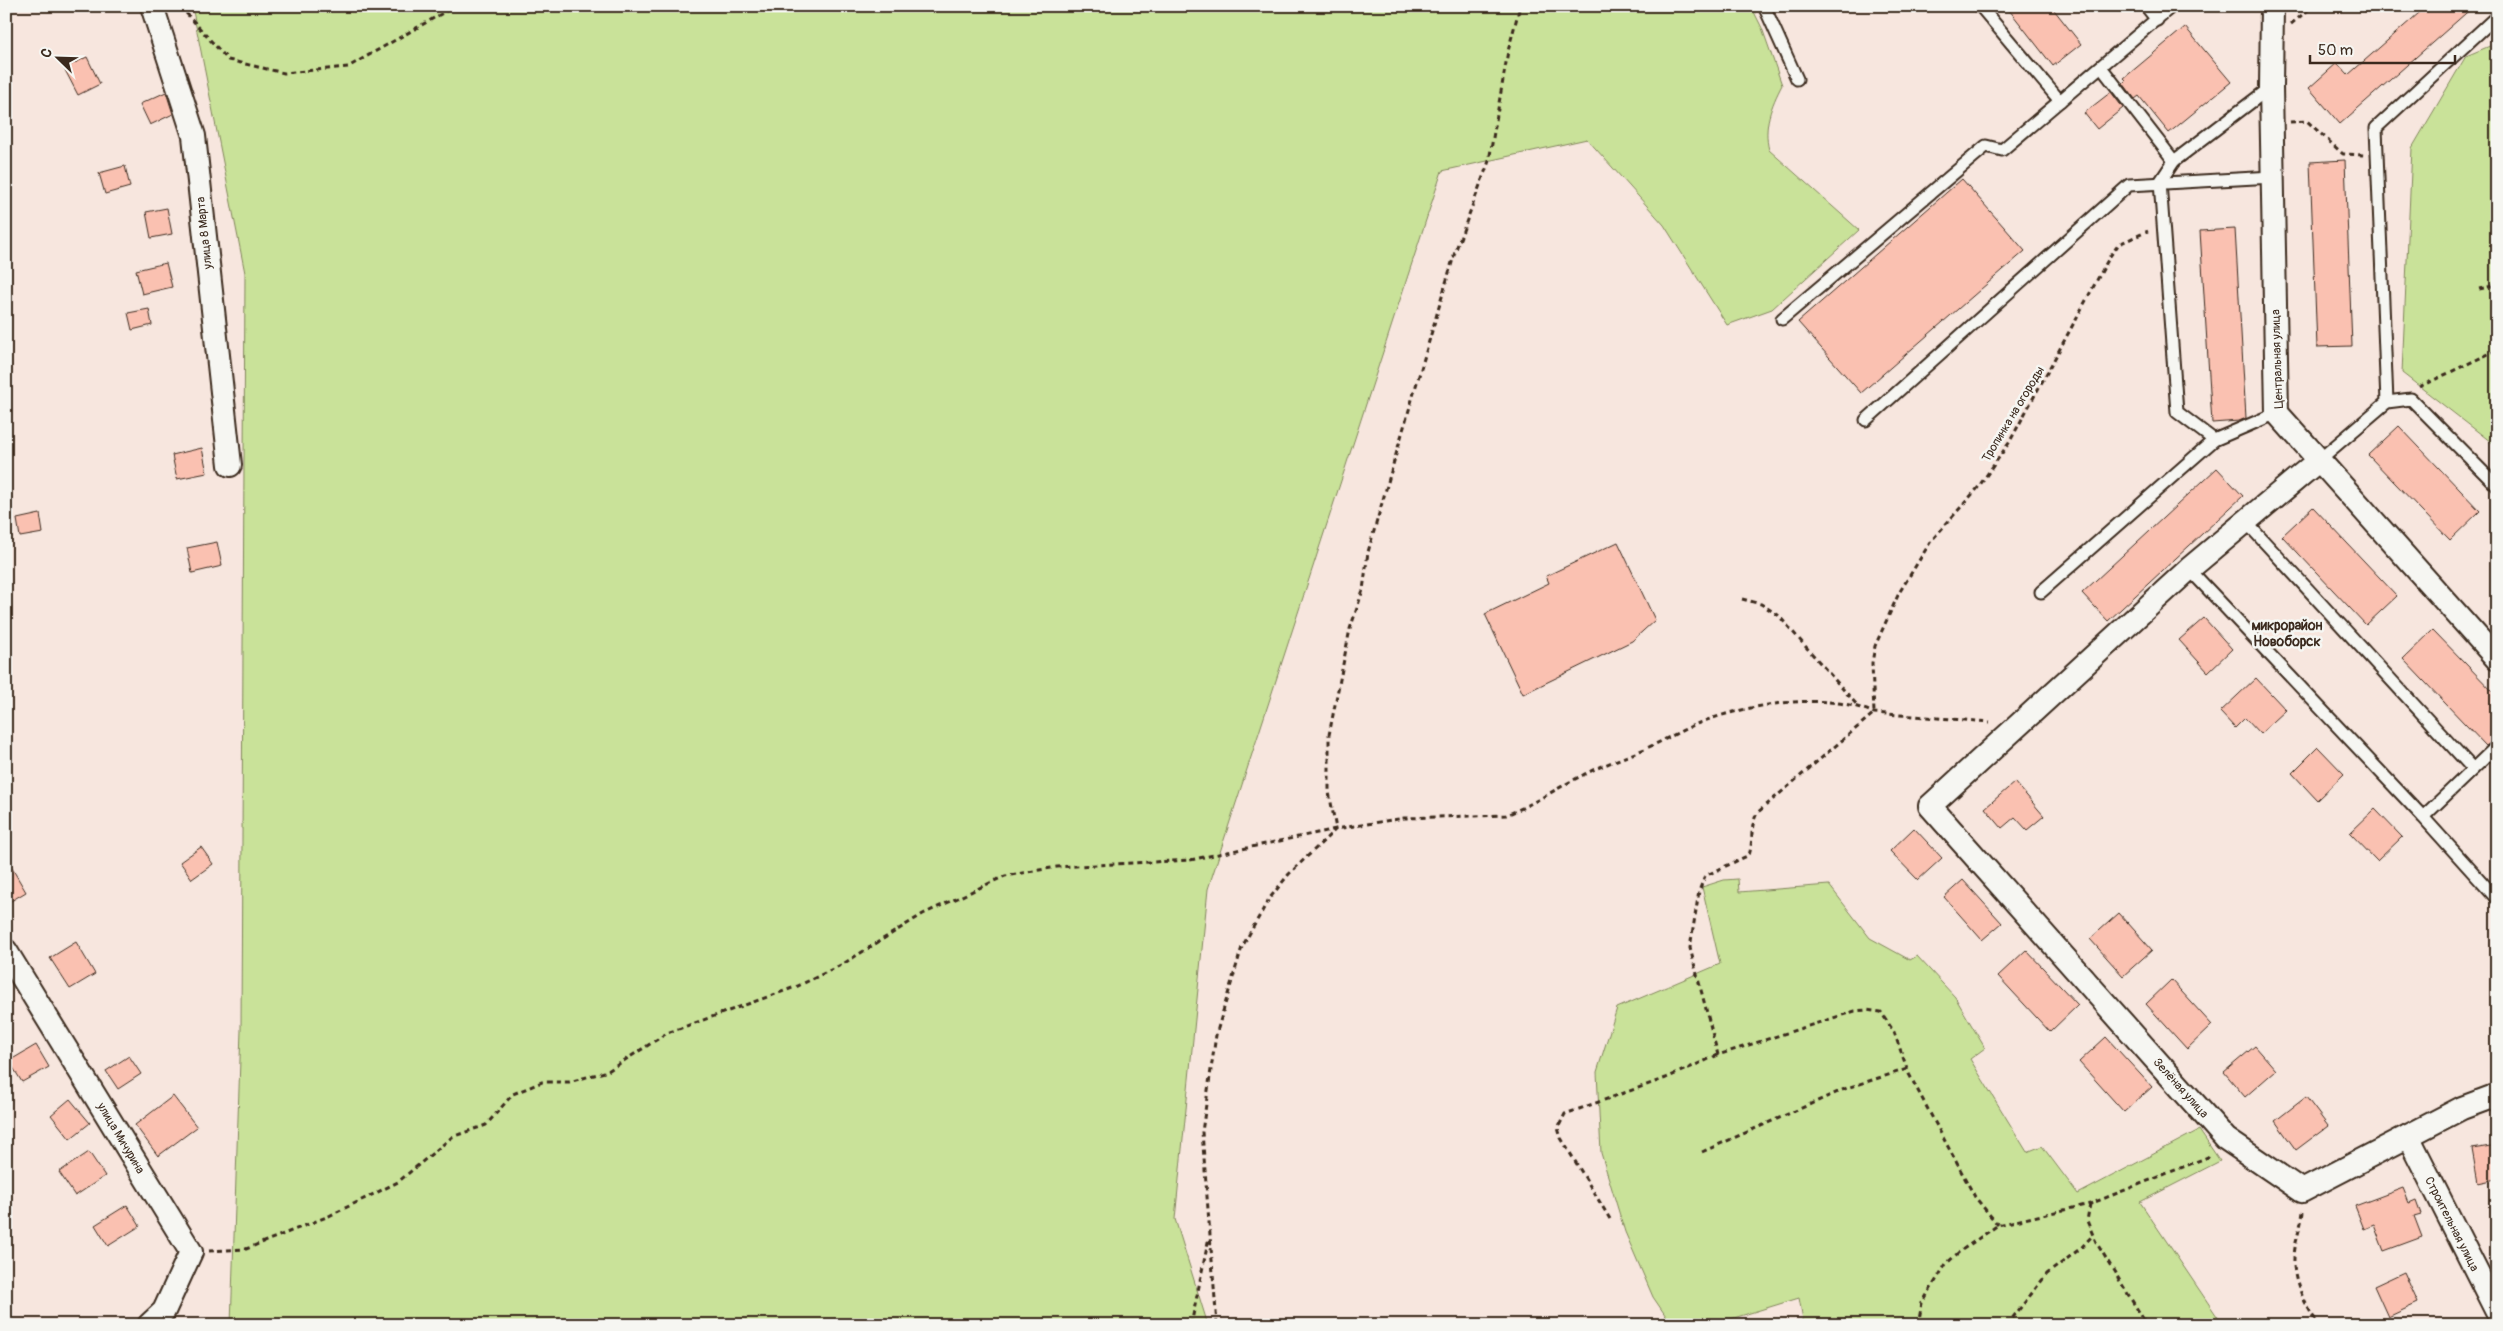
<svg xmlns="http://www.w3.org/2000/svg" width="2503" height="1331" font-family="Pangolin,sans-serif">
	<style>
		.green { fill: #c9e299; stroke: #82865c }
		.building { fill: #fac1b1; stroke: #3b2a1e }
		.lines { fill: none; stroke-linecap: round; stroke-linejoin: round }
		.lane-casing { stroke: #3b2a1e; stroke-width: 15 }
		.street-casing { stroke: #3b2a1e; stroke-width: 26 }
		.path { stroke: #3b2a1e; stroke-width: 3; stroke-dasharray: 5 4; stroke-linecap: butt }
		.lane { stroke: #f6f6f2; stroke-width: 11 }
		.street { stroke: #f6f6f2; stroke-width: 22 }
		.labels { text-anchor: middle; stroke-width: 5; stroke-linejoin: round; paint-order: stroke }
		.street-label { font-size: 12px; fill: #3b2a1e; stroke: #f6f6f2 }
		.neighbourhood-label { font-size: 14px; font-weight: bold; fill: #3b2a1e; stroke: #f6f6f2 }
	</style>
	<rect width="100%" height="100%" fill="#f7e6de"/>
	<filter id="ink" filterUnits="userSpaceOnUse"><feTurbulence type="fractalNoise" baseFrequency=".02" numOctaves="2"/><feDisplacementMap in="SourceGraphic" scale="10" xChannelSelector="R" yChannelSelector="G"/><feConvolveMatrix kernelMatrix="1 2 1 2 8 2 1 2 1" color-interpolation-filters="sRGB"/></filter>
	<g filter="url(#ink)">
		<!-- green -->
		<g class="green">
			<path d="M192,6H1751L1762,28L1782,85C1771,106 1763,127 1769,150L1859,230L1772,309L1727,325L1664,225L1587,139L1442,171L1208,889L1175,1219L1208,1325H231L241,1030L245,273Z"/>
			<path d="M2497,43V444L2495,445L2402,373L2412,148L2466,56Z"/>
			<path d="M1738,879L1739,892L1829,885L1870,938L1910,960L1917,956L1955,997L1985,1048L1970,1059L2027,1152L2042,1146L2078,1194L2199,1130L2220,1161L2140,1202L2223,1325H1804L1799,1298L1711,1325H1672L1653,1297L1625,1232L1601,1153L1597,1072L1617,1008L1720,964L1702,887L1724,880Z"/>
		</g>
		<!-- building -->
		<g class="building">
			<path d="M2006,6H2051L2081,44L2053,66Z"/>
			<path d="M2427,6H2474L2340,124L2309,88L2337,63L2348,75Z"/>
			<path d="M2185,27L2231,82L2169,133L2139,96L2135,99L2123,83L2126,80L2124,78Z"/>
			<path d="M87,57L100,84L78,95L64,68Z"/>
			<path d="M166,92L173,114L150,125L140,104Z"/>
			<path d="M2111,92L2123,108L2097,129L2084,113Z"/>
			<path d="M2345,160L2352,346L2317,347L2310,162Z"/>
			<path d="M125,166L130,187L105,194L99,173Z"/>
			<path d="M1962,179L2025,251L1861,393L1798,322Z"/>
			<path d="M167,208L172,234L151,238L146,212Z"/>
			<path d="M2235,229L2246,418L2239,421L2212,423L2200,231Z"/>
			<path d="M166,263L172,287L142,294L136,270Z"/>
			<path d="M149,309L152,325L132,330L128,313Z"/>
			<path d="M2399,426L2480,511L2450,540L2368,455Z"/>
			<path d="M202,448L207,473L177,479L172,455Z"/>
			<path d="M2217,468L2243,496L2108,621L2082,593Z"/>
			<path d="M2313,507L2397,596L2366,625L2282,536Z"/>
			<path d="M40,514L43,533L20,537L17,519Z"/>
			<path d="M217,542L222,566L192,573L187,548Z"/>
			<path d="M1618,542L1655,620L1632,641L1523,694L1485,614L1549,583L1546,576Z"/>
			<path d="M2204,618L2232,649L2208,672L2179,640Z"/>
			<path d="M2433,630L2497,696V738L2486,746L2403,659Z"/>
			<path d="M2256,678L2286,710L2260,734L2245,718L2235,728L2220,712Z"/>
			<path d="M2318,747L2344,774L2317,800L2292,773Z"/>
			<path d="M2015,782L2044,816L2027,830L2015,817L2002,828L1985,808Z"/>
			<path d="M2375,809L2402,837L2377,861L2350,833Z"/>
			<path d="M1914,828L1942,858L1918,880L1890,851Z"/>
			<path d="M201,847L213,864L192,879L180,862Z"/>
			<path d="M6,858L26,892L6,904Z"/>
			<path d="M1963,880L2002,923L1982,940L1944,897Z"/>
			<path d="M2119,913L2152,950L2123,976L2090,939Z"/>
			<path d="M76,942L95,974L70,989L50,958Z"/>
			<path d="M2026,950L2078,1005L2050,1032L1998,976Z"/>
			<path d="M2171,980L2212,1025L2187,1049L2146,1004Z"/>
			<path d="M2106,1037L2152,1087L2124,1112L2079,1062Z"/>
			<path d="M36,1045L49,1067L22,1082L9,1061Z"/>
			<path d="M2255,1046L2276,1070L2245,1097L2224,1072Z"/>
			<path d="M129,1056L141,1074L118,1089L106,1071Z"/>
			<path d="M173,1096L197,1127L158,1156L135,1125Z"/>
			<path d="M2306,1097L2328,1126L2296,1150L2275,1121Z"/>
			<path d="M70,1099L90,1123L70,1139L51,1115Z"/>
			<path d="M2497,1145V1179L2478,1183L2472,1149Z"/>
			<path d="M89,1152L105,1176L75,1196L59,1172Z"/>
			<path d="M2403,1188L2409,1203L2416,1200L2421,1214L2414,1216L2422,1237L2384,1251L2374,1225L2364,1229L2355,1206Z"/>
			<path d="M127,1205L140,1226L108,1246L95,1225Z"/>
			<path d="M2404,1272L2418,1303L2388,1317L2374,1286Z"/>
		</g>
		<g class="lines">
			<defs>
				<g id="lane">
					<path d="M1764,6L1797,79"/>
					<path d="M1980,6L2060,101"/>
					<path d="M2146,6L2157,20"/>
					<path d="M2101,67L2174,161L2160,182L2177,412L2214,440"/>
					<path d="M2174,161L2271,87"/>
					<path d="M1782,319L1986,146L2002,150L2172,6"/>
					<path d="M2387,402L2411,399L2497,486"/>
					<path d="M1866,420L2129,185L2273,177"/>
					<path d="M2319,460L2387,402L2376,128L2497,16"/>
					<path d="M2246,522L2473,769"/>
					<path d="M2189,569L2423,817L2497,899"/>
					<path d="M2041,592L2214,440L2277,413"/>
					<path d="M2423,817L2497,746"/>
				</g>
				<g id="street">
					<path d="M152,6L194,136L230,465"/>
					<path d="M2272,6L2271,87L2277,413L2497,659"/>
					<path d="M2319,460L2189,569L1930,806L2226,1139L2302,1191L2462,1108L2497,1095"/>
					<path d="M6,951L191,1252L164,1311L149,1325"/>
					<path d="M2408,1136L2497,1312"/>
				</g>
			</defs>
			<!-- lane casing -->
			<use href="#lane" class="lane-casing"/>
			<!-- street casing -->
			<use href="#street" class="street-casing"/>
			<!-- path -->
			<g class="path">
				<path d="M180,6L228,60L284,73L348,67L455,6"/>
				<path d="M2291,24L2313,6"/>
				<path d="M2290,122L2307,121L2343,154L2364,155"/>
				<path d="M2479,289L2497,285"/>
				<path d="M2419,387L2497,350"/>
				<path d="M1742,599L1761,604L1778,615L1857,705"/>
				<path d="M1702,1152L1847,1088L1907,1069"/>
				<path d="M2090,1204L2087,1221L2096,1242L2147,1325"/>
				<path d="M2303,1212C2301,1227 2294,1243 2294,1259C2293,1281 2306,1307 2319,1325"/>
				<path d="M1610,1219L1561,1138L1558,1128L1565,1114L1666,1078L1718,1055"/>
				<path d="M1998,1225L1975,1197L1909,1074L1894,1032L1881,1012L1866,1010L1855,1011L1718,1055L1690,948L1699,891L1705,876L1749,855C1754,840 1749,830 1757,813L1874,713L1872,663L1875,646L1899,593L1931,541L1977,489L2009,443L2110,256L2119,244L2148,231"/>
				<path d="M209,1251L246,1249L329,1216L398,1182L452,1137L486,1125L513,1094L542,1082H569L608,1071L667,1033L798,986L843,964L923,914L1005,876L1057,867L1190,860L1336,829L1329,792V735L1350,629L1363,590L1368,552L1390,475L1455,252L1489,161L1508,51L1520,6"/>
				<path d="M1191,1325L1209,1237"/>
				<path d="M1217,1325L1202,1132L1216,1035L1242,947L1269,899L1289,874L1336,829L1404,818L1506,815C1532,805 1557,788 1583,775C1604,764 1627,757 1649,747C1667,739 1685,728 1704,721C1752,704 1826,691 1874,713L1990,722"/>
				<path d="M1918,1325L1922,1303L1946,1264L1959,1252L1998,1225L2090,1204L2208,1157L2211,1153"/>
				<path d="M2007,1325L2047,1274L2081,1248L2093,1235"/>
			</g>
			<!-- lane -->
			<use href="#lane" class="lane"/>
			<!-- street -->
			<use href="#street" class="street"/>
		</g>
	</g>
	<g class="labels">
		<!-- street labels -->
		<g class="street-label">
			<text transform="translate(204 233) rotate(-96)" y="4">улица 8 Марта</text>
			<text transform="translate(2277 359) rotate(-92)" y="4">Центральная улица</text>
			<text transform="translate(2013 414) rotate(-59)" y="4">Тропинка на огороды</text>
			<text transform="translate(2181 1088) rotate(48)" y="4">Зелёная улица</text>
			<text transform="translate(121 1138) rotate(59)" y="4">улица Мичурина</text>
			<text transform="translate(2452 1224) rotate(63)" y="4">Строительная улица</text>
		</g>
		<!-- neighbourhood labels -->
		<g class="neighbourhood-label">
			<text x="2287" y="630">микрорайон<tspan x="2287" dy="16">Новоборск</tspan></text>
		</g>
	</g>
	<!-- margin -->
	<rect width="2503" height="1331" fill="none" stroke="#f6f6f2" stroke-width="25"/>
	<rect x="12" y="12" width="2478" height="1306" fill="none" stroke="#3b2a1e" stroke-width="2" filter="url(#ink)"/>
	<!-- north arrow -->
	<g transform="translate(58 58) rotate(293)" stroke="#f6f6f2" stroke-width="4" paint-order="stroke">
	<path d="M0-4L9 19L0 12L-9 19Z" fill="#3b2a1e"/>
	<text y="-8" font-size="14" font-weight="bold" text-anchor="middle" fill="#3b2a1e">С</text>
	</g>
	<!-- scale -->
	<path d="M2310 55v8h145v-8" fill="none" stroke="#3b2a1e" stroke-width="2.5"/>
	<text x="2318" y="55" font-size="15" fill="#3b2a1e" stroke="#f6f6f2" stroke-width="4" paint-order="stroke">50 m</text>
</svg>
